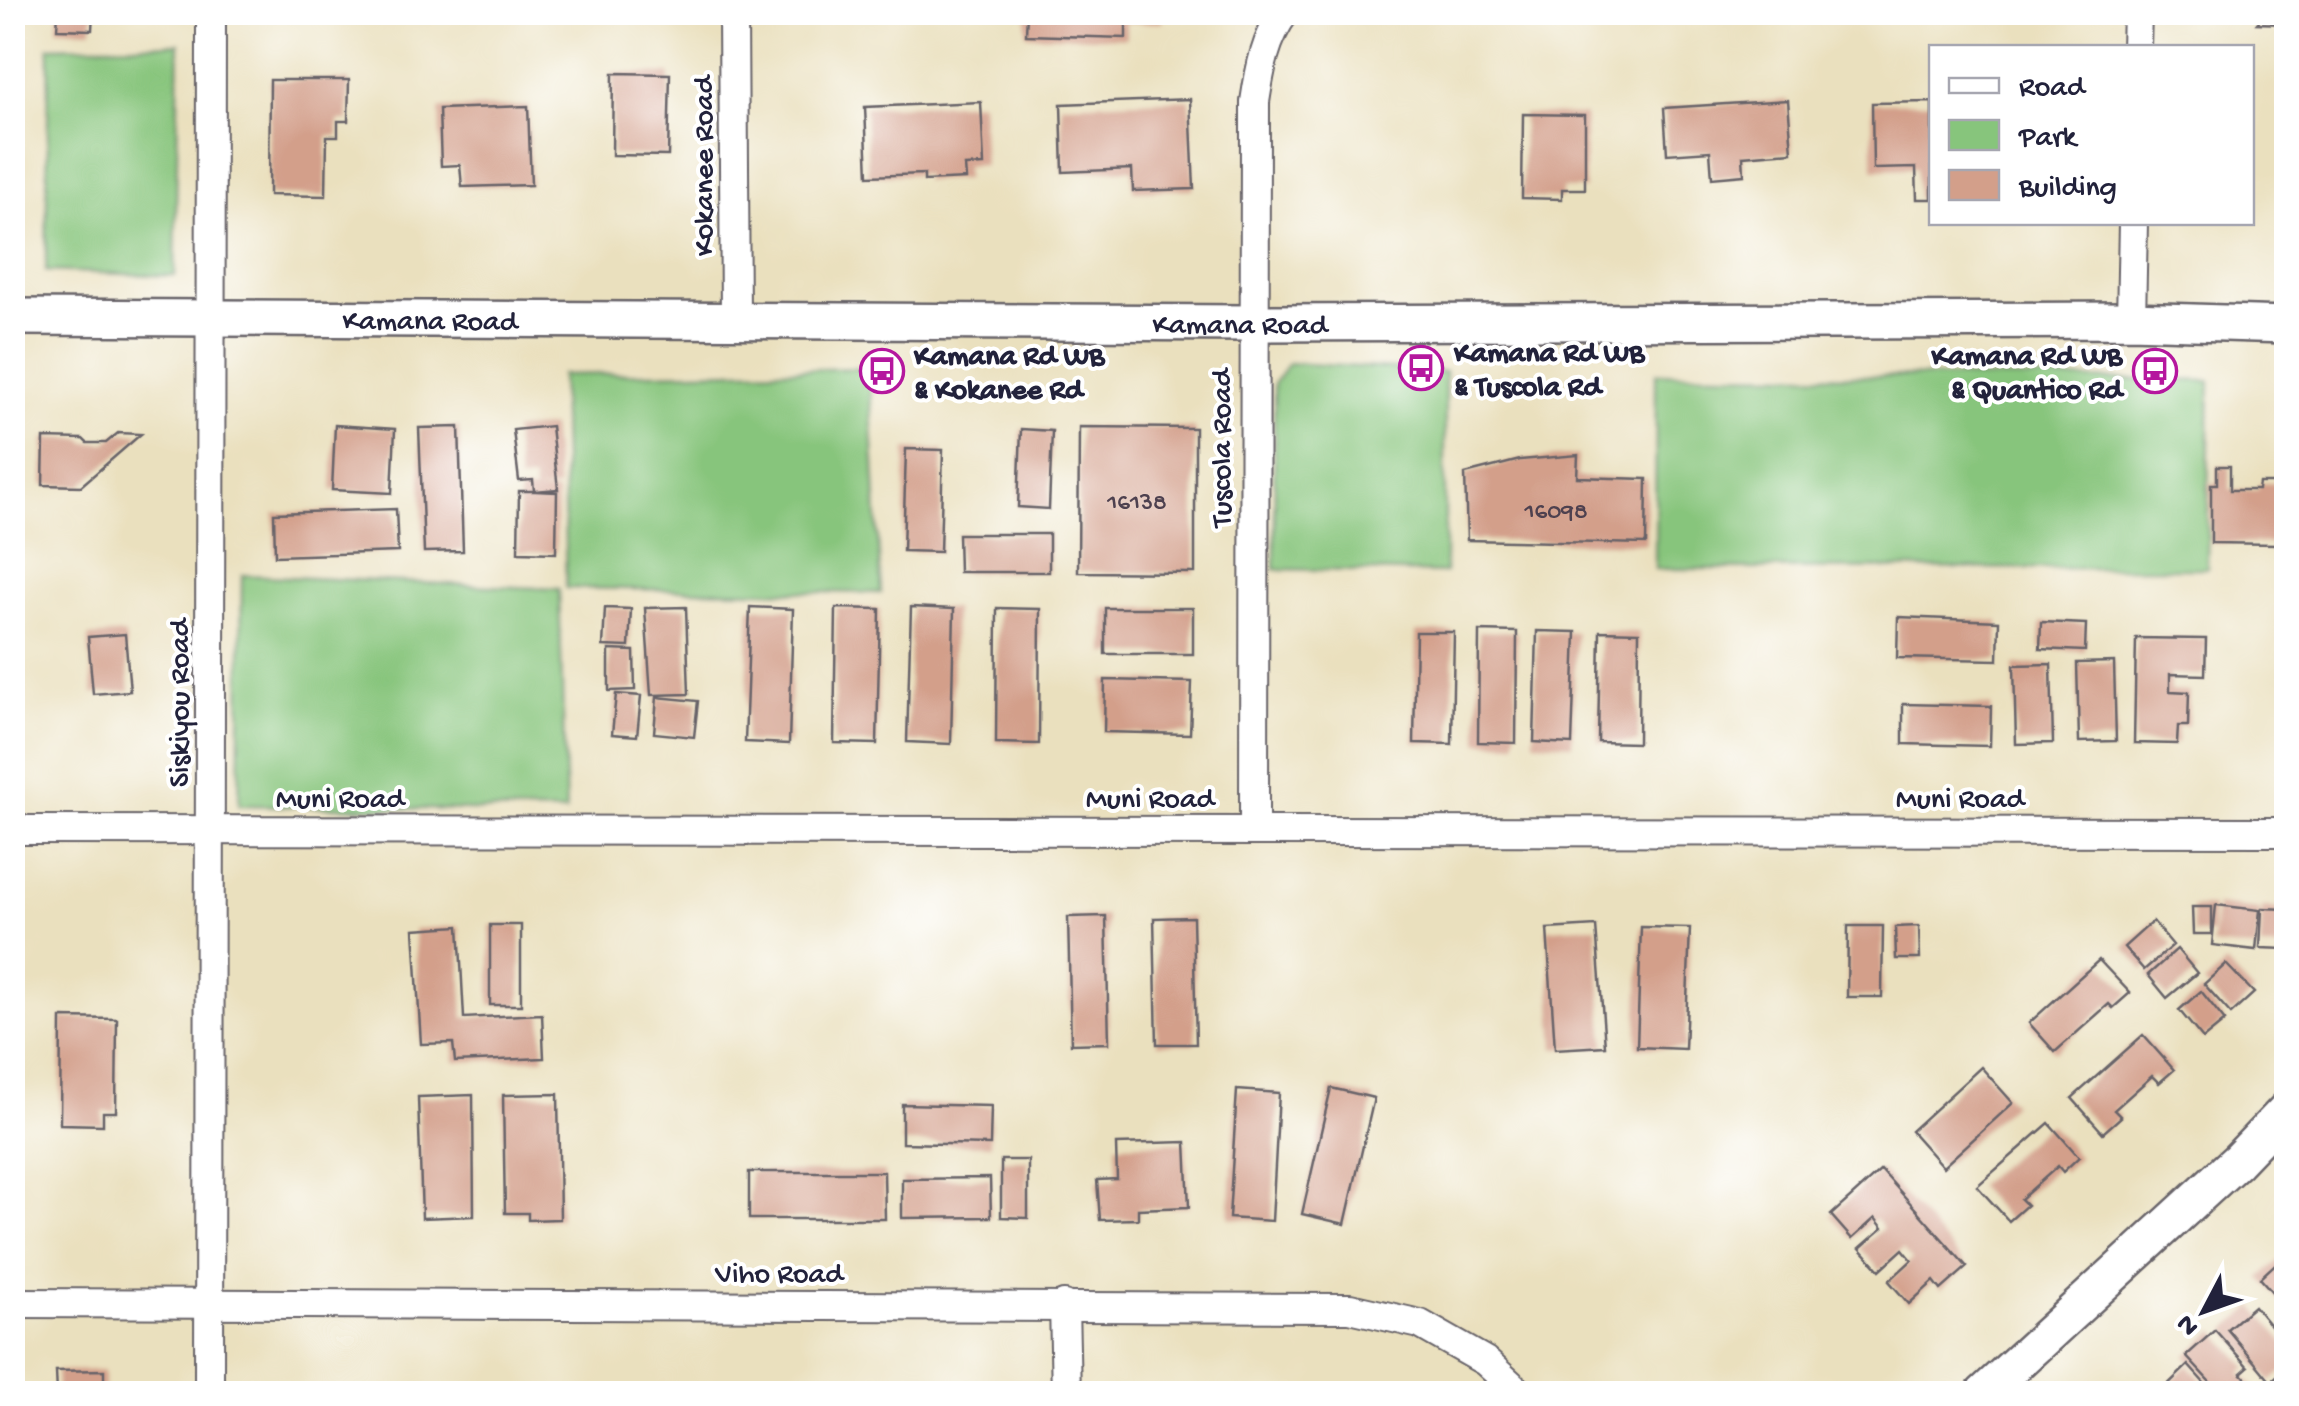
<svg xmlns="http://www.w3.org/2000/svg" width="2299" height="1406" font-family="'Gochi Hand',sans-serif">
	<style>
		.green { fill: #87c57c; stroke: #54745c; stroke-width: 2.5 }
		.building { fill: #d39f8a }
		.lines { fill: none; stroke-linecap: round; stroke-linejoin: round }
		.minor-casing { stroke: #686469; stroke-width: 32 }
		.tertiary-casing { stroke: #686469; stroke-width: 40 }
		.minor { stroke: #fff; stroke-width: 28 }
		.tertiary { stroke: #fff; stroke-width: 35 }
		.labels { text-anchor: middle; stroke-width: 8; stroke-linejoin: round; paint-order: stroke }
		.number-label { font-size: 25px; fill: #4e414f }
		.street-label { font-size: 30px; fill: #22223b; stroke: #fff }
		.poi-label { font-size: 30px; font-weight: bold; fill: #22223b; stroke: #fff; text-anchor: start }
	</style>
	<rect width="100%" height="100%" fill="#fff"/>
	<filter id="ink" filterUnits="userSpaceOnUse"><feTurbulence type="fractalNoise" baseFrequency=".01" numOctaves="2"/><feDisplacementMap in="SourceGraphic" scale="20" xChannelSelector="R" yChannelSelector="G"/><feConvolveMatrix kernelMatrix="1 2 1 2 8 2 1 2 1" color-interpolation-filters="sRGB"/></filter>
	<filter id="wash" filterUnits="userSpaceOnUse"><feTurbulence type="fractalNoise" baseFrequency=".0048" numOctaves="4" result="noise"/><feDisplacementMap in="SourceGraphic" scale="40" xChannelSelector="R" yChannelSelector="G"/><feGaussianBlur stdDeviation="2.25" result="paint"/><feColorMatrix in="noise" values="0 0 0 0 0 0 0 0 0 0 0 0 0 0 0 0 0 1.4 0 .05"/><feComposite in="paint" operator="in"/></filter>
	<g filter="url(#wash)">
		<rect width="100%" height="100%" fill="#eae0be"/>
		<!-- green -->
		<g class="green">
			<path d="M179,44L175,276L46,271L49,47Z"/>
			<path d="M1289,363L1445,372V573L1275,569L1274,383Z"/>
			<path d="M869,368L881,593L566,588L561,375Z"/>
			<path d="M1656,373L2210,381L2207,568L1655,569Z"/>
			<path d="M242,575L559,589L566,812L239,805Z"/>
		</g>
		<g id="blocks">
			<!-- building -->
			<g class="building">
				<path d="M58,12H93L92,30L57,29Z"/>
				<path d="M400,12H438V17L400,18Z"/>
				<path d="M1027,12H1162V23L1126,22V38L1026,35Z"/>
				<path d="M2267,12H2286V24L2257,23Z"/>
				<path d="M613,73L670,74L668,156L612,155Z"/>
				<path d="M270,80H349L348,121H338V136H327L326,196L269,195Z"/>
				<path d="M1190,99L1194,189L1133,191L1132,169L1063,172L1061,104Z"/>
				<path d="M1788,100L1792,152L1743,156L1744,175L1712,178L1710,151L1667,154L1664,108Z"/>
				<path d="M981,102L984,165L965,166L966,179L924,181V174L868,176L865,107Z"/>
				<path d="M1932,102V199H1917L1916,168L1873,169L1872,103Z"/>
				<path d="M528,106L531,185L462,187L460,165L441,166L439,109Z"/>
				<path d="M1523,114L1585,115V189H1562V199L1522,198Z"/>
				<path d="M12,131H18L17,181H12Z"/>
				<path d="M12,417H24L22,463H12Z"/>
				<path d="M335,425L395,429L392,493L332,490Z"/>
				<path d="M551,426L558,489L535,491L557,492L556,553L518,552L519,491H534L533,480L519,481L513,430Z"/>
				<path d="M459,427L463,551L424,552L419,428Z"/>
				<path d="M1079,427L1195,428V573L1078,572Z"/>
				<path d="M1021,429L1052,431L1049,509L1018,507Z"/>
				<path d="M118,433L141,434L81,486L43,485L44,438L83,439L87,443H106Z"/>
				<path d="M906,449L943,450L940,552L903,551Z"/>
				<path d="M1578,455L1577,477L1647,479L1646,544L1467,540L1465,474L1520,460Z"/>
				<path d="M2217,466H2230V490H2258L2259,483H2277V544L2211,543V484H2217Z"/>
				<path d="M396,509L398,552L275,556L274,513Z"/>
				<path d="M958,534H1049V572H959Z"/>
				<path d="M686,607L689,694L651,695L645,608Z"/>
				<path d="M750,607L793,609L789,744L745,742Z"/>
				<path d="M911,607L954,609L951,744L907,742Z"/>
				<path d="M605,608L631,609L629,647L603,646Z"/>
				<path d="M836,608L880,609L877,744L834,743Z"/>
				<path d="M997,608L1040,609L1039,744L996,743Z"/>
				<rect x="1105" y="608" width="88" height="46"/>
				<path d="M1898,617L1999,621L1998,660L1897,658Z"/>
				<path d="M2041,622L2086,624L2085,651L2040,649Z"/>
				<path d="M1479,631L1517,632L1516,743L1478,742Z"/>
				<path d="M1537,631L1576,632L1572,744L1534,742Z"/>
				<path d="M1600,631L1639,632L1638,743L1598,742Z"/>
				<path d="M1416,632H1454L1452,744L1414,743Z"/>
				<path d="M125,634L130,691L93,694L88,637Z"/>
				<path d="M2136,638L2206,639L2205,675L2170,674V691L2189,692L2188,726H2178L2177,744L2134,743Z"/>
				<path d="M609,650L634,651L635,690L609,691Z"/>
				<path d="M2114,662L2116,741L2079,742L2077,663Z"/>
				<path d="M2051,664L2053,743L2016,744L2014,665Z"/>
				<path d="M1105,680L1192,682L1190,734L1104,732Z"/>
				<path d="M616,694L641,696L637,736L612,734Z"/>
				<path d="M657,697L698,701L694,737L654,733Z"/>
				<path d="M1903,704L1991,706L1990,746L1903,744Z"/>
				<path d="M2216,905L2260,910L2256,950L2212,945Z"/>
				<path d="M2192,907H2212V934H2193Z"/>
				<path d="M2262,908L2286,909V949L2260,948Z"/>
				<path d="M1106,916L1109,1043L1071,1044L1068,917Z"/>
				<path d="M1193,917L1196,1044H1157L1154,918Z"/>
				<path d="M2153,921L2173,945L2144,970L2124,947Z"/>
				<rect x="490" y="925" width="31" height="80"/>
				<path d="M459,926L464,1018L542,1014L544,1058L455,1062L453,1043L421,1044L414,929Z"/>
				<path d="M1596,926L1605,1046L1555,1049L1547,929Z"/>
				<path d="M1848,926H1883L1882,997H1847Z"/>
				<path d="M1919,926L1920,959H1896L1895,927Z"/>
				<path d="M1641,927L1690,928L1685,1049L1637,1047Z"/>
				<path d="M2177,949L2197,973L2167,998L2148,975Z"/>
				<path d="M2099,960L2130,993L2113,1008L2109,1004L2055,1052L2029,1023Z"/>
				<path d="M2226,964L2254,993L2231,1014L2204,984Z"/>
				<path d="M2201,991L2225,1021L2203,1039L2179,1010Z"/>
				<path d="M61,1018L117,1019L116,1112H103V1125L60,1124Z"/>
				<path d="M2143,1035L2174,1070L2159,1083L2152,1076L2114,1110L2121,1117L2103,1133L2072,1098Z"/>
				<path d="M1981,1067L2013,1103L1943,1167L1911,1131Z"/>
				<path d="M1331,1088L1374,1098L1345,1224L1302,1214Z"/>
				<path d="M1237,1090L1279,1093L1272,1221L1229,1218Z"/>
				<path d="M558,1094L560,1219L528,1220V1213H505L503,1095Z"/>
				<path d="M473,1095L474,1216L422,1218L418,1097Z"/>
				<path d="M902,1104L991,1106L990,1145L902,1143Z"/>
				<path d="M2049,1123L2079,1157L2063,1172L2058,1166L2021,1199L2027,1205L2009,1221L1977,1186Z"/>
				<path d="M1186,1142L1189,1207L1138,1209V1219L1100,1220L1097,1180L1117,1179L1116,1144Z"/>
				<path d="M1001,1160H1028V1218L1001,1217Z"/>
				<path d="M1881,1170L1967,1267L1941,1290L1934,1281L1909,1304L1889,1281L1912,1260L1903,1249L1880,1270L1860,1248L1883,1228L1875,1218L1852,1239L1831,1215Z"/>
				<path d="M749,1172H884L885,1219H749Z"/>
				<path d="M990,1178L991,1217L902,1218V1179Z"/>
				<path d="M2286,1254V1308L2260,1278Z"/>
				<path d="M2254,1306L2286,1345V1369L2271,1382L2227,1329Z"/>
				<path d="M2215,1330L2248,1367L2241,1373L2261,1394H2221L2186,1356Z"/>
				<path d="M2188,1365L2214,1394H2158Z"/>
				<path d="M104,1370V1394H57L56,1371Z"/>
			</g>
		</g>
	</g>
	<g filter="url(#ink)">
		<use href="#blocks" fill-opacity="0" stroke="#686469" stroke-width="2.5"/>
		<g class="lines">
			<defs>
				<g id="minor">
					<path d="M733,12L735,318"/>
					<path d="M2136,48L2137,12"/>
					<path d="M2131,320L2133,222"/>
					<path d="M1254,829L1255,102C1260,69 1265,39 1285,12"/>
					<path d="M12,830L2286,832"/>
					<path d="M12,1303L1350,1308L1420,1324L1485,1361L1521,1394"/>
					<path d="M1064,1305L1066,1394"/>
					<path d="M209,1394L211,12"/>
				</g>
				<g id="tertiary">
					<path id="s1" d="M12,317L1252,323L2131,320L2286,325"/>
					<path d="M1983,1394L2237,1161L2286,1110"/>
				</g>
			</defs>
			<!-- minor casing -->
			<use href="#minor" class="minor-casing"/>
			<!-- tertiary casing -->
			<use href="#tertiary" class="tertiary-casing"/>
			<!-- minor -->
			<use href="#minor" class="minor"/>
			<!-- tertiary -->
			<use href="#tertiary" class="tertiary"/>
		</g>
	</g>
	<!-- icons -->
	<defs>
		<symbol id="bus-ring" viewBox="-11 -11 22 22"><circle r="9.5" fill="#fff" stroke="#b5179e" stroke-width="1.5"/><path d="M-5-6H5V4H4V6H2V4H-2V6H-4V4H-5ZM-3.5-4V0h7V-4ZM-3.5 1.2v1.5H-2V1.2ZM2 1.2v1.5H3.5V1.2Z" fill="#b5179e"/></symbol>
	</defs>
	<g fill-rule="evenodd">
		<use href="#bus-ring" x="1396" y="343" width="50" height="50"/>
		<use href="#bus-ring" x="857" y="346" width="50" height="50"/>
		<use href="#bus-ring" x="2130" y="346" width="50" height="50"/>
	</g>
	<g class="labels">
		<!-- number labels -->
		<g class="number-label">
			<text x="1137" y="509">16138</text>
			<text x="1556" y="518">16098</text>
		</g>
		<!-- street labels -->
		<g class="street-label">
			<text transform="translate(702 166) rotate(-90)" y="10">Kokanee Road</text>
			<text dy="10" stroke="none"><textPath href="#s1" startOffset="418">Kamana Road</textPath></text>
			<text dy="10" stroke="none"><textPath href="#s1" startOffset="1228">Kamana Road</textPath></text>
			<text transform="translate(1220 448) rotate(-90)" y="10">Tuscola Road</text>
			<text transform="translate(178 703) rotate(-90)" y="10">Siskiyou Road</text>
			<text x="340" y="807">Muni Road</text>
			<text x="1150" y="807">Muni Road</text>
			<text x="1960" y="807">Muni Road</text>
			<text x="779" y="1282">Viho Road</text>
		</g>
		<!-- poi labels -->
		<g class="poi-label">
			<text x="1454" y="361">Kamana Rd WB<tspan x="1454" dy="34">&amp; Tuscola Rd</tspan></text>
			<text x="914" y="364">Kamana Rd WB<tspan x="914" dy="34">&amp; Kokanee Rd</tspan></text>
			<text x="2122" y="364" text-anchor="end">Kamana Rd WB<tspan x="2122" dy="34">&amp; Quantico Rd</tspan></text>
		</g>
	</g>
	<!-- margin -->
	<rect width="2299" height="1406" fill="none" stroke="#fff" stroke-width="50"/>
	<!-- legend -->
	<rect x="1929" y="45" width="325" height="180" fill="#ffffff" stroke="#a7a7b1" stroke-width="2.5"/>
	<rect x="1949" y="78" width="50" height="15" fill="#ffffff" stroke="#a7a7b1" stroke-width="2.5"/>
	<text x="2019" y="95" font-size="30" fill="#22223b">Road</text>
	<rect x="1949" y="120" width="50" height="30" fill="#87c57c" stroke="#a7a7b1" stroke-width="2.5"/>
	<text x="2019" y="145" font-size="30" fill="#22223b">Park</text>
	<rect x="1949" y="170" width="50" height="30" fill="#d39f8a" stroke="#a7a7b1" stroke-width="2.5"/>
	<text x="2019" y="195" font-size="30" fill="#22223b">Building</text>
	<!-- north arrow -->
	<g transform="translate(2204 1311) rotate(229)" stroke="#ffffff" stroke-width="8" paint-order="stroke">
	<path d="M0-8L18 38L0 25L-18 38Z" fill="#22223b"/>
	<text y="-15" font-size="28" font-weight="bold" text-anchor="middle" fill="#22223b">N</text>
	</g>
</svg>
